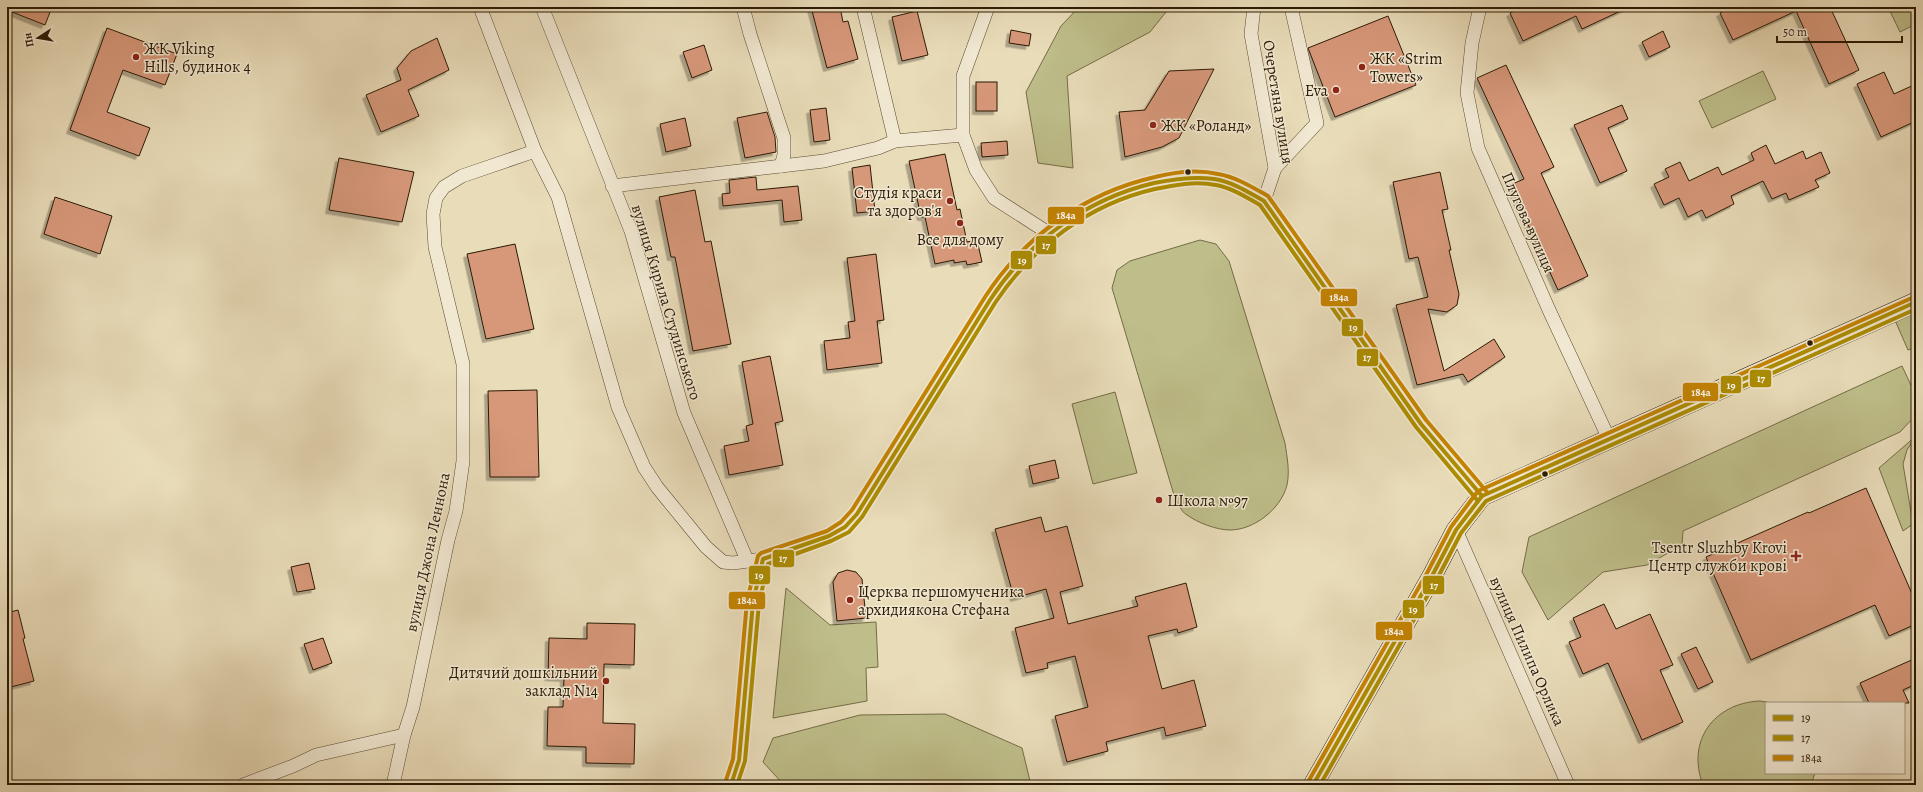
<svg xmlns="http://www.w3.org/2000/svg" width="1923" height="792" font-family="Alegreya,serif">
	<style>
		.green { fill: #bebe8a; stroke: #746c47 }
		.building { fill: #d7987a; stroke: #2b1a04; filter: url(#shadow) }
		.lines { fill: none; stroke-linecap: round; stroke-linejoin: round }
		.street-casing { stroke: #5a4a31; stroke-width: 14 }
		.secondary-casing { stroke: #2b1a04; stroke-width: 20 }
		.street { stroke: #f1e8d2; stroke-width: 13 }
		.secondary { stroke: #f1e8d2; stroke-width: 19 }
		.bus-1-casing { stroke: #f1e8d2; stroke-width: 7 }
		.bus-2-casing { stroke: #f1e8d2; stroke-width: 7 }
		.bus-3-casing { stroke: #f1e8d2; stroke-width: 7 }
		.bus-1 { stroke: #ac8c01; stroke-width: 4 }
		.bus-2 { stroke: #ac8c01; stroke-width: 4 }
		.bus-3 { stroke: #c48301; stroke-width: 4 }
		.poi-dot { fill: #8f2418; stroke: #f1e8d2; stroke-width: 1.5 }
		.bus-dot { fill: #2b1a04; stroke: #f1e8d2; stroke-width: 1.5 }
		.labels { text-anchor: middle; stroke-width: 3; stroke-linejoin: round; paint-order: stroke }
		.poi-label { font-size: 16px; fill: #2b1a04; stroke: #f1e8d2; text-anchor: start }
		.street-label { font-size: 16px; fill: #2b1a04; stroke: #f1e8d2 }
		.line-badge { stroke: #f1e8d2; stroke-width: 1.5 }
		.badge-label { font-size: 11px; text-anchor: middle; font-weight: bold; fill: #fff }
	</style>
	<defs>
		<filter id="shadow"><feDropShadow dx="-3.5" dy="3.5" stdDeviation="0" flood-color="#0004"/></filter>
	</defs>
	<rect width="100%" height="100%" fill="#e9dcb9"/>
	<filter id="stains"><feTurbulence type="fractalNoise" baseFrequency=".005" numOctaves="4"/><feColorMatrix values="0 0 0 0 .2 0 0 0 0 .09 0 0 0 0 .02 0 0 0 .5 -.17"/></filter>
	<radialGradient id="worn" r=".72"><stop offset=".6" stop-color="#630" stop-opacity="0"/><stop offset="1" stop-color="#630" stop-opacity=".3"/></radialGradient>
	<!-- green -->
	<g class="green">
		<path d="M1079,7H1170L1150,32L1067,76L1073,168L1038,163L1026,92L1061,26Z"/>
		<path d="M1888,7H1916V24L1900,32Z"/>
		<path d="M1763,71L1776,99L1712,128L1699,101Z"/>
		<path d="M1200,240L1216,244L1229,261L1285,443C1287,457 1290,471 1287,485C1281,509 1254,530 1230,530C1217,530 1198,523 1187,515C1181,512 1177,501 1174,495L1112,288L1117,270L1130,261Z"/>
		<path d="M1916,309V347L1908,350L1894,318Z"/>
		<path d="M1902,366L1916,396V415L1900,432L1683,531L1682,545L1647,565L1603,572L1548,620L1522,572L1529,537Z"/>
		<path d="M1115,392L1137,473L1093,484L1072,404Z"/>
		<path d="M1916,436L1907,450L1903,464L1913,524L1903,531L1879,468Z"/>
		<path d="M786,588L830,625L876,622L878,667L866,668L867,701L773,718Z"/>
		<path d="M1760,701L1772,703H1766V773H1815L1811,785H1703C1686,741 1714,703 1760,701Z"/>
		<path d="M945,714L1022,748L1031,785H784L763,762L773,738L860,715Z"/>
	</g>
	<!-- building -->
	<g class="building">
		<path d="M7,7H52L45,25L7,10Z"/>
		<path d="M811,7H840L843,22L848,21L858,59L827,68Z"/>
		<path d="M1523,7H1629L1582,29L1576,16L1523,41L1510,13Z"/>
		<path d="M1732,7H1830L1859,70L1829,84L1796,11L1733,40L1720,13Z"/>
		<path d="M917,11L928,55L902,61L892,17Z"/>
		<path d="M1388,16L1416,85L1335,117L1308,48Z"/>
		<path d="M107,28L177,54L165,85L123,70L107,112L150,128L139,156L70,130Z"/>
		<path d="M1011,30L1031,34L1029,46L1009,43Z"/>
		<path d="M1663,31L1670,47L1649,57L1642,42Z"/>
		<path d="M437,38L449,70L408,90L419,116L381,132L366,95L401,80L397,68L411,51Z"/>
		<path d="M704,45L712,70L692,78L683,52Z"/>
		<path d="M1506,65L1554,167L1541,173L1588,276L1558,290L1510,185L1524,179L1477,78Z"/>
		<path d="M1214,69L1179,138L1162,147L1125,157L1119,112L1145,110L1169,71Z"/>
		<path d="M1884,72L1894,94L1916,84V121L1881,137L1857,84Z"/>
		<rect x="976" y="82" width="21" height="29"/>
		<path d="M1622,105L1628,119L1608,128L1627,171L1600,183L1574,125Z"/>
		<path d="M826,108L830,140L814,142L810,110Z"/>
		<path d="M767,112L775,137L776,152L745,158L737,118Z"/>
		<path d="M685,118L691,146L666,152L660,124Z"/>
		<path d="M1007,141L1008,155L982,157L981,143Z"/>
		<path d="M1766,145L1775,164L1803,151L1806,159L1821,152L1830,173L1815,180L1819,187L1789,200L1786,193L1772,199L1763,181L1731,196L1734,204L1706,218L1702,210L1688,217L1679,198L1664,205L1654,184L1669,177L1665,169L1680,162L1689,181L1718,167L1722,175L1754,160L1751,153Z"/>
		<path d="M945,154L957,210L960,209L967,242L977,240L982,262L967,265L966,261L954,263V260L935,264L925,217H921L909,161Z"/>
		<path d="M339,158L414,172L402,222L329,210Z"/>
		<path d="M870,165L875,211L857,213L852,168Z"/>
		<path d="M1440,172L1448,209L1442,210L1451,250H1449L1459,294L1457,305L1447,312L1428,309L1444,371L1494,339L1505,357L1468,382L1463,374L1417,385L1396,305L1428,297L1418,257L1409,259L1393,182Z"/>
		<path d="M756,177L757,190L798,186L802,220L784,222L782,200L723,206L722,194L730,193L729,180Z"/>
		<path d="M695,190L705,242L711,241L731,344L693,351L675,257H671L659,197Z"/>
		<path d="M55,197L112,216L100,254L44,234Z"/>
		<path d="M515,244L534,329L486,339L467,254Z"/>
		<path d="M876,254L884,320L877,321L882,363L827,370L824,341L850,338L848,322L855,321L847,258Z"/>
		<path d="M770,356L783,421L775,423L783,465L729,475L724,446L749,441L746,426L753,424L742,362Z"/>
		<path d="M537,390L539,477H490L488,391Z"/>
		<path d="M1055,460L1059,478L1033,484L1029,466Z"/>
		<path d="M1866,488L1916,603V624L1889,636L1875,605L1751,660L1706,557L1808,512L1809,513Z"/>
		<path d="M1041,517L1045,532L1067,526L1083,586L1060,592L1068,624L1138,606L1135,597L1186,583L1197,627L1178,633L1177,629L1148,636L1162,689L1194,680L1206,726L1166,736L1164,727L1106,742L1108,751L1067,762L1055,716L1088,707L1075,656L1047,663L1048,668L1026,673L1015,628L1054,618L1046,589L1014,598L995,529Z"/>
		<path d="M309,563L315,589L297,592L291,567Z"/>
		<path d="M847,570L856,572L862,579L866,618L837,621L833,582L838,573Z"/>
		<path d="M1604,604L1616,629L1650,614L1673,665L1660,670L1683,722L1642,740L1608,663L1583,674L1569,642L1581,637L1573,618Z"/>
		<path d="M18,610L25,638L23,639L34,681L7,688V613Z"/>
		<path d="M587,623L635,624L634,665L604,664L603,723L635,724L634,764L586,763V747L547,746L548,707H563L564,678L548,677L549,638L587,639Z"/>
		<path d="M323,638L332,663L313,670L304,644Z"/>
		<path d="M1696,647L1713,682L1698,689L1681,654Z"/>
		<path d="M1916,658V684L1903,690L1909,703H1869L1860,683Z"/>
	</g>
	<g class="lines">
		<defs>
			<g id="street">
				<path d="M480,7L535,151L558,197L618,407L644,467L657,487L706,547L723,562L733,563L763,559"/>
				<path d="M542,7L631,231L684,413L747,560"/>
				<path d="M743,7L750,34L784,138V155L781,166"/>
				<path d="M863,7L895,141"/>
				<path d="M988,7L963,76V135L976,170L994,198L1050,234"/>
				<path d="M1254,7L1251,34L1275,168L1264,201"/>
				<path d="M1480,7L1472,43L1467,93L1478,148L1549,310L1609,439"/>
				<path d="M1275,168L1317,123L1291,7"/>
				<path d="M612,186L824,161L878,148L895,141L963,135"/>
				<path d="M1456,530L1568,785"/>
				<path d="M243,785L293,766L316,755L404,735"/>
				<path d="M393,785L404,735L413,707L448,540L456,511L463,461V364L435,247L433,214L436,198L444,187L462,176L535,151"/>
				<path d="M731,785L739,760L753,602L763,559L829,536L845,527L857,514C892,457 926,400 963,345C976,324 992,294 1007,276C1050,226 1098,193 1164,181C1181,178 1197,176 1215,179C1233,182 1249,192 1264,201L1421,424L1482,496"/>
			</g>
			<path id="secondary" d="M1313,785L1432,576L1456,530L1482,496L1916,302"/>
		</defs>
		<!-- street casing -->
		<use href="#street" class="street-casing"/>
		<!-- secondary casing -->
		<use href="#secondary" class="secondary-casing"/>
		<!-- street -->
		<use href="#street" class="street"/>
		<!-- secondary -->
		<use href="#secondary" class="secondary"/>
		<defs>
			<g id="bus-1">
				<path d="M731,785L739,760L753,602L763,559L829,536L845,527L857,514L990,300C1028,242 1086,199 1154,183C1174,179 1194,176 1214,179C1233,182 1248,192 1264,201L1421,424L1482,496"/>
				<path d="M1313,785L1432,576L1456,530L1482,496L1916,302"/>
			</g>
			<g id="bus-2">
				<path d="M737,785L745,761L759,603L768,564L831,541L849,532L862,517L995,303C1032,247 1089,204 1155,189C1175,185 1195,181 1216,185C1232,188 1246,197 1260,205L1416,427L1477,500"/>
				<path d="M1320,785L1437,579L1461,533L1486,501L1916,309"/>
			</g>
			<g id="bus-3">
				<path d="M1308,782L1427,573L1451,527L1478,491L1914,297"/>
				<path d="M725,783L733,759L747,601L758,556L761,553L827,531L841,522L852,510L985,297C1024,237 1084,193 1155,177C1175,172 1197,169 1218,174C1236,177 1252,187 1268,196L1426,420L1487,492"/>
			</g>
		</defs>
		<!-- bus-1 casing -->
		<use href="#bus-1" class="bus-1-casing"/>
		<!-- bus-2 casing -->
		<use href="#bus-2" class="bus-2-casing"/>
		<!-- bus-3 casing -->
		<use href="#bus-3" class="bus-3-casing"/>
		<!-- bus-1 -->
		<use href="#bus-1" class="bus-1"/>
		<!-- bus-2 -->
		<use href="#bus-2" class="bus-2"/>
		<!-- bus-3 -->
		<use href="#bus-3" class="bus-3"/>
	</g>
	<!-- markers -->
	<g class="poi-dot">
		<circle cx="136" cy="57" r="4"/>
		<circle cx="1362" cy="67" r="4"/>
		<circle cx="1336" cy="90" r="4"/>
		<circle cx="1153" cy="125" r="4"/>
		<circle cx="950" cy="201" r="4"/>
		<circle cx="960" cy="223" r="4"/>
		<circle cx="1159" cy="500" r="4"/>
		<path d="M1794 550h4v4h4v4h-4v4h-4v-4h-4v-4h4z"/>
		<circle cx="850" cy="600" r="4"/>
		<circle cx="606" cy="681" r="4"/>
	</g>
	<g class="bus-dot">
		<circle cx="1188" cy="172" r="3.5"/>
		<circle cx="1810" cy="343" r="3.5"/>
		<circle cx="1545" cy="474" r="3.5"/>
	</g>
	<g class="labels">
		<!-- poi labels -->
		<g class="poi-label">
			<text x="144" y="54">ЖК Viking<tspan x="144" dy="18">Hills, будинок 4</tspan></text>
			<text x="1370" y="64">ЖК «Strim<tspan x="1370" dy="18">Towers»</tspan></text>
			<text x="1328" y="96" text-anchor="end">Eva</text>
			<text x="1161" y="131">ЖК «Роланд»</text>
			<text x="942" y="198" text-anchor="end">Студія краси<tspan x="942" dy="18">та здоров'я</tspan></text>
			<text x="960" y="245" text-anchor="middle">Все для дому</text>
			<text x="1167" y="506">Школа №97</text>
			<text x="1787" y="553" text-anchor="end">Tsentr Sluzhby Krovi<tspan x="1787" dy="18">Центр служби крові</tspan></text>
			<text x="858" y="597">Церква першомученика<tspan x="858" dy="18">архидиякона Стефана</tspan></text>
			<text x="598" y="678" text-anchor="end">Дитячий дошкільний<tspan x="598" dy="18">заклад N14</tspan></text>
		</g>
		<!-- street labels -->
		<g class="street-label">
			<text transform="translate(1279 102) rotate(81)" y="6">Очеретяна вулиця</text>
			<text transform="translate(1529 222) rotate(66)" y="6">Плугова вулиця</text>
			<text transform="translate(667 302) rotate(73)" y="6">вулиця Кирила Студинського</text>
			<text transform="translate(427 552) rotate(-78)" y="6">вулиця Джона Леннона</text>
			<text transform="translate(1528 651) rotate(66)" y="6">вулиця Пилипа Орлика</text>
		</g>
	</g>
	<g class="line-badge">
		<rect x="1047" y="206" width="38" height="19" rx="4" fill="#c48301"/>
		<rect x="1035" y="235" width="22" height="20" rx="4" fill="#ac8c01"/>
		<rect x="1010" y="250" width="23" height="20" rx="4" fill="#ac8c01"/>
		<rect x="1320" y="288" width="38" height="19" rx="4" fill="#c48301"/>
		<rect x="1341" y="318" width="23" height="19" rx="4" fill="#ac8c01"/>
		<rect x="1356" y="348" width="23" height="19" rx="4" fill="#ac8c01"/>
		<rect x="1749" y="369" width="23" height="19" rx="4" fill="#ac8c01"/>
		<rect x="1720" y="375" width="22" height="19" rx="4" fill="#ac8c01"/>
		<rect x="1682" y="382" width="37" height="20" rx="4" fill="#c48301"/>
		<rect x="772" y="549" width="23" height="19" rx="4" fill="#ac8c01"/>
		<rect x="748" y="565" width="23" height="20" rx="4" fill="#ac8c01"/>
		<rect x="1422" y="575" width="23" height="20" rx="4" fill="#ac8c01"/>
		<rect x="728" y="591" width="38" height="19" rx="4" fill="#c48301"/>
		<rect x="1402" y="599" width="23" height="20" rx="4" fill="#ac8c01"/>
		<rect x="1375" y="621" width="38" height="20" rx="4" fill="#c48301"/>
	</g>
	<g class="badge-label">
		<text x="1066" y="219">184а</text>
		<text x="1046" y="249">17</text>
		<text x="1022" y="264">19</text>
		<text x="1339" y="301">184а</text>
		<text x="1353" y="331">19</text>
		<text x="1367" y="361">17</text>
		<text x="1761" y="382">17</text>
		<text x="1731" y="389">19</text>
		<text x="1701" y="396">184а</text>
		<text x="783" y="562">17</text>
		<text x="759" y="579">19</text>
		<text x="1434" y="589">17</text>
		<text x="747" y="604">184а</text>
		<text x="1413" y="613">19</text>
		<text x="1394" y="635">184а</text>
	</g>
	<!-- margin -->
	<rect width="1923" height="792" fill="none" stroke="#e9dcb9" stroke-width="24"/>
	<rect x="8" y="8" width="1907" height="776" fill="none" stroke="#2b1a04" stroke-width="2"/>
	<rect x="12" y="12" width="1899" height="768" fill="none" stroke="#2b1a04"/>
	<!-- legend -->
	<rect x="1765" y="702" width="140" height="72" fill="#f1e8d2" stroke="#a29680"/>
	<rect x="1773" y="715" width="20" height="6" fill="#ac8c01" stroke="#a29680"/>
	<text x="1801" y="722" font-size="12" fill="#2b1a04">19</text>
	<rect x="1773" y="735" width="20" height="6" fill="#ac8c01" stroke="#a29680"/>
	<text x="1801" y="742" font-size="12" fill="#2b1a04">17</text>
	<rect x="1773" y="755" width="20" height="6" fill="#c48301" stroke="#a29680"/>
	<text x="1801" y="762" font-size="12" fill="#2b1a04">184а</text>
	<!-- north arrow -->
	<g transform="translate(38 38) rotate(258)" stroke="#f1e8d2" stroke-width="3" paint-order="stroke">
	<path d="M0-3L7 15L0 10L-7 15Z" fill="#2b1a04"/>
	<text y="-6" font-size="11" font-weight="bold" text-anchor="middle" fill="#2b1a04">Пн</text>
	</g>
	<!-- scale -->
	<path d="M1777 36v6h125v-6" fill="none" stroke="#2b1a04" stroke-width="2"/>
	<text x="1783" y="36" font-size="12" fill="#2b1a04" stroke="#f1e8d2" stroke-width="3" paint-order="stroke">50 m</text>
	<rect width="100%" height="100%" filter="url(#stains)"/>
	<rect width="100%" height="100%" fill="url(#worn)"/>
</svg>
